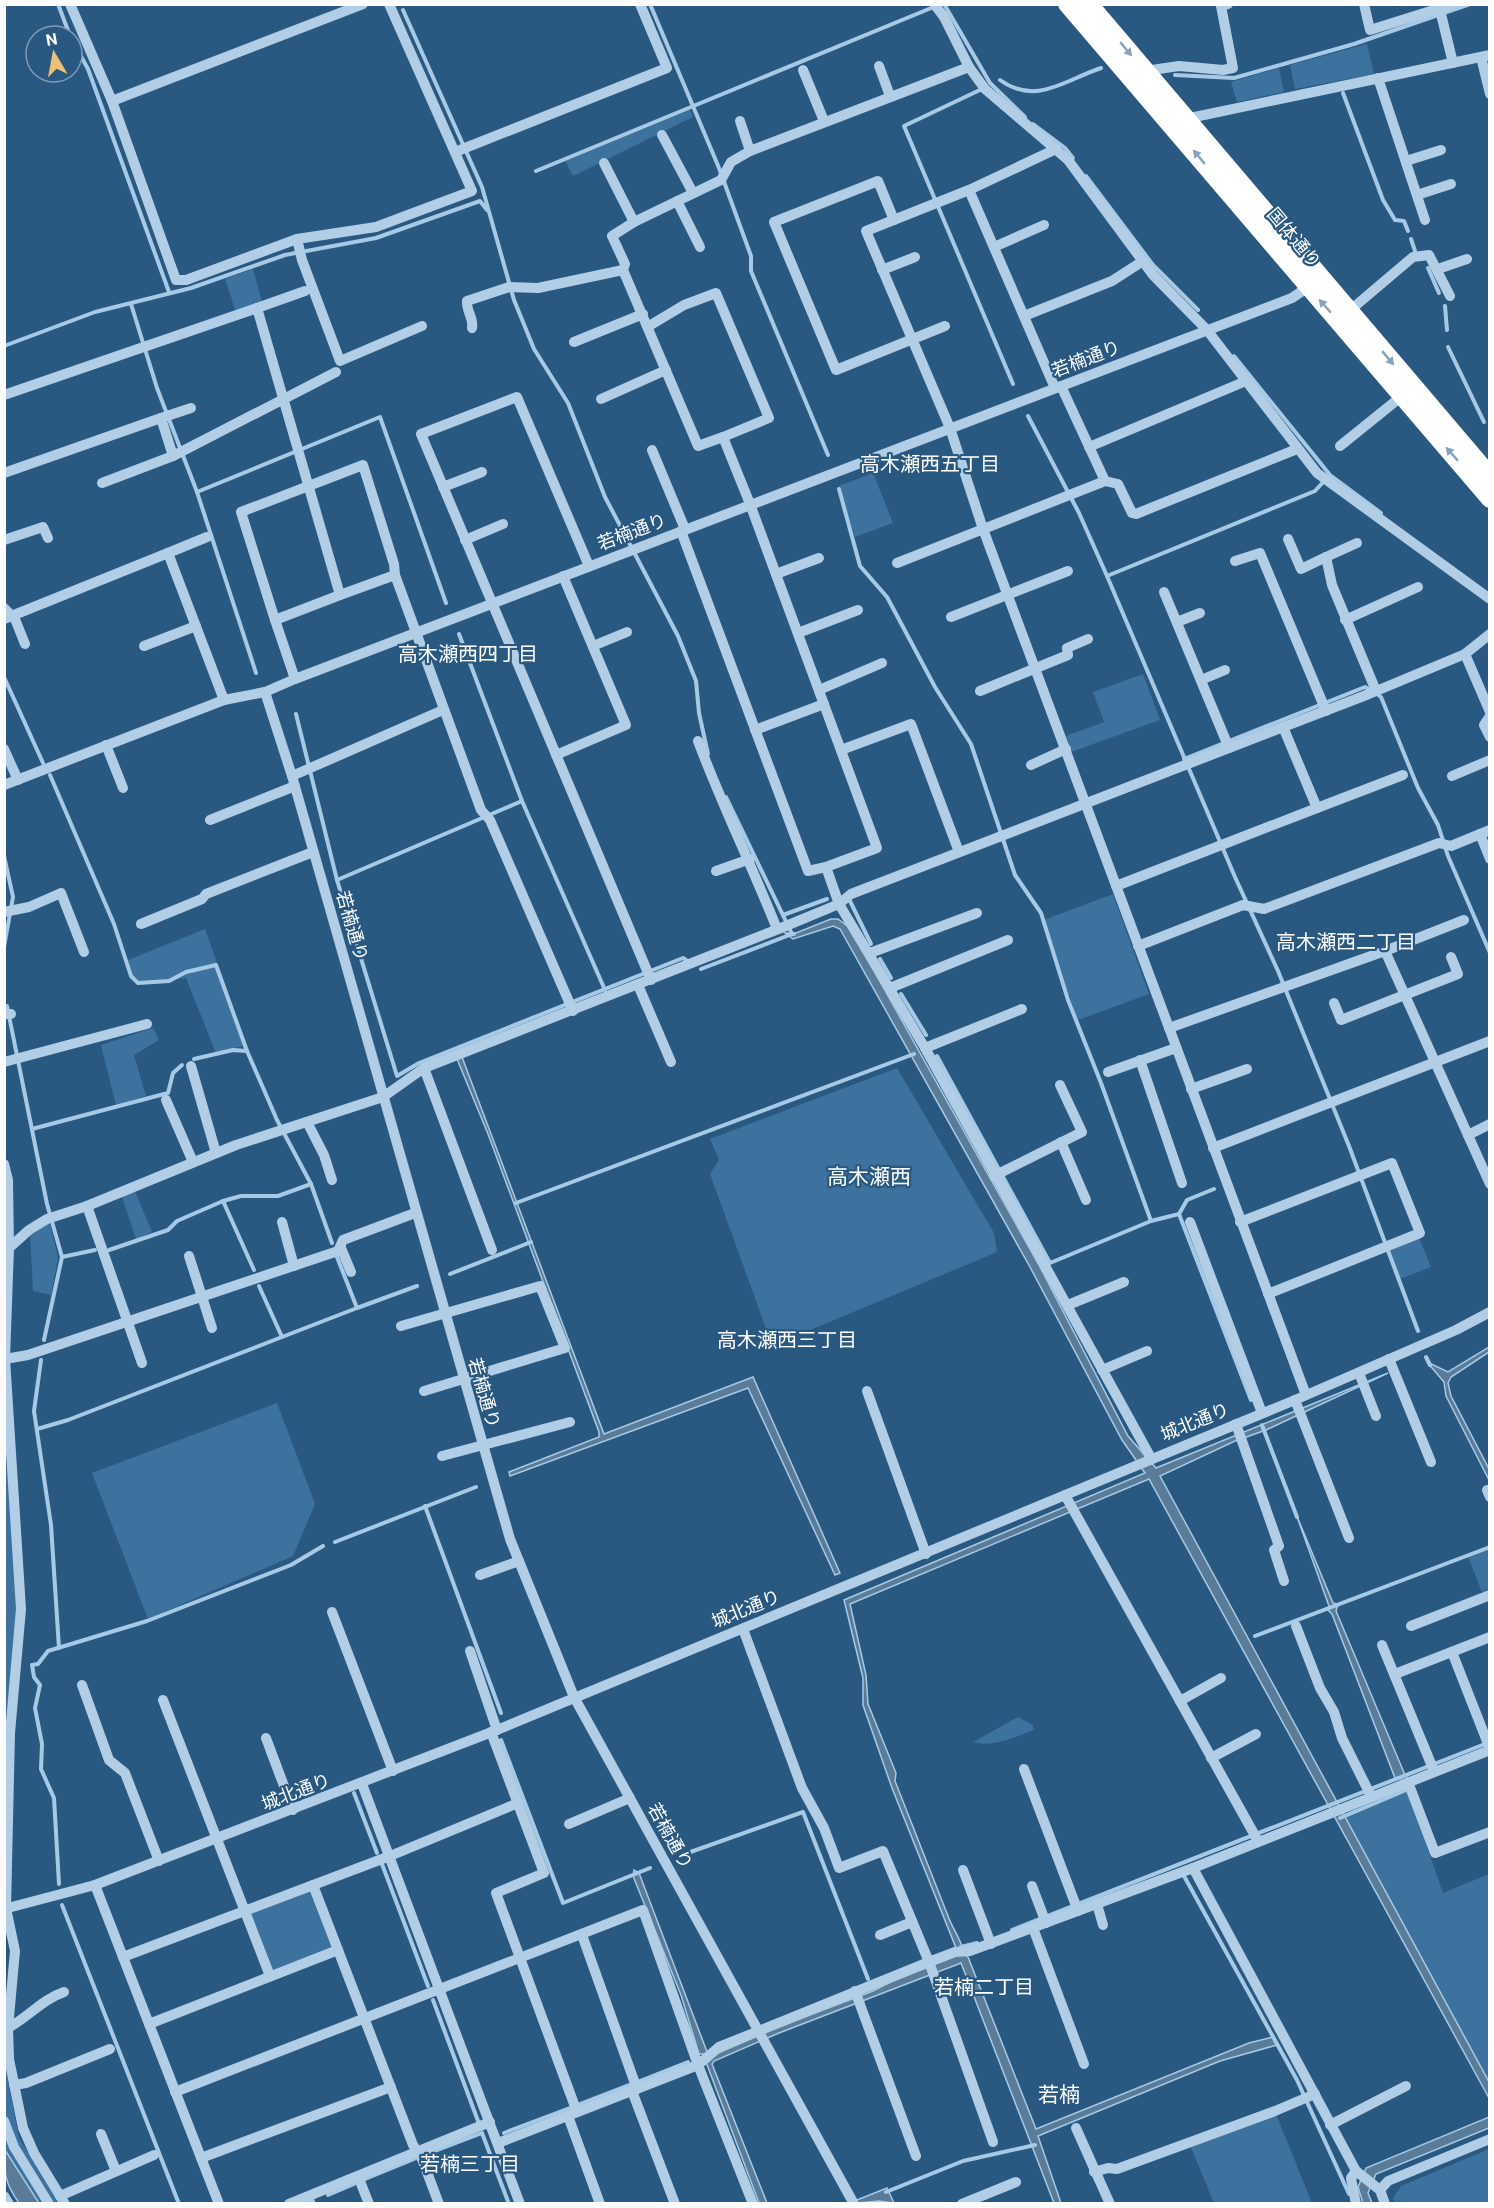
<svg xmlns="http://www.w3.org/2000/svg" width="1494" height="2208" font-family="Roboto,'Noto Sans JP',sans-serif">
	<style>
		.green { fill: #3e729e }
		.water { fill: #5b7c98; stroke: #a6cae6; stroke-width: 1.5 }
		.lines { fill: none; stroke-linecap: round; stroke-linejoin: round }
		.stream { stroke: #a6cae6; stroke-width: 4 }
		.minor { stroke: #b1cee6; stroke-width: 10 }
		.highway { stroke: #fff; stroke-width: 18 }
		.oneway { fill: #89a3ba }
		.labels { text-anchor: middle; stroke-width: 4.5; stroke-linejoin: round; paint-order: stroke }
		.street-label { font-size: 18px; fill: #fff; stroke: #295881 }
		.neighbourhood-label { font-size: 20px; fill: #fff; stroke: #295881 }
		.quarter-label { font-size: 21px; fill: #fff; stroke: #295881 }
	</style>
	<rect width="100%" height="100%" fill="#295881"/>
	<!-- green -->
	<g class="green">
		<path d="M1367,44L1374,74L1295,89L1290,65Z"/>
		<path d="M1279,68L1284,92L1237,102L1231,82Z"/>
		<path d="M690,110L693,117L573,176L565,161Z"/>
		<path d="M253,269L262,302L236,312L225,279Z"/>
		<path d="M873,473L893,523L855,537L839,486Z"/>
		<path d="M1143,674L1160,720L1071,752L1066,736L1104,722L1093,692Z"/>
		<path d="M1113,894L1149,994L1078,1020L1041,921Z"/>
		<path d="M205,929L246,1045L216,1053L186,978L141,982L131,973L128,960Z"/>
		<path d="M153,1028L159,1040L134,1055L146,1096L116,1105L101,1045Z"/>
		<path d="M897,1068L994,1233L997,1252L796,1336L767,1331L710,1174L719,1160L710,1139Z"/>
		<path d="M135,1191L152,1232L136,1239L122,1197Z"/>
		<path d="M50,1223L58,1258L51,1295L33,1291L30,1233Z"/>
		<path d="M1419,1238L1431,1267L1400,1279L1389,1250Z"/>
		<path d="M277,1403L315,1504L293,1556L148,1619L92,1473Z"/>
		<path d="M5,1455L13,1524L17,1609L5,1730Z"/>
		<path d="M1489,1545V1589L1482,1592L1467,1554Z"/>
		<path d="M1018,1717L1033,1725L1034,1730C1014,1737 995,1748 973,1742Z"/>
		<path d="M1406,1787L1443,1893L1489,1874V2082L1342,1813Z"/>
		<path d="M310,1889L332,1948L272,1971L249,1912Z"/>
		<path d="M4,2061L19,2138L60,2203H39L5,2150Z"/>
		<path d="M1276,2114L1312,2203H1214L1190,2145Z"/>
		<path d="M1489,2149V2203H1394L1393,2198L1401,2186Z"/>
	</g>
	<!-- water -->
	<g class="water">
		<path d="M831,919H838L850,928L1040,1267L1128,1436L1156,1468L1388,1373L1266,1430L1235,1441L1160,1476L1489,2082V2098L1149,1479L850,1604L866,1675L868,1704L896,1773L895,1781C913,1826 930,1871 948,1916C952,1928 963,1942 964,1954L968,1957L1036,2129L1249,2043L1273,2037L1277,2045L1220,2061L1038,2136L1061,2203H1054L961,1963L779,2033L714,2061L712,2064L767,2203H759L703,2054H699L681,1995L633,1876L634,1870L639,1873L709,2057L778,2027L873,1991L956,1948L892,1788L863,1705V1678L844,1600L1145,1473L1122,1440L1030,1267L840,929L833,926L793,939L785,933H796Z"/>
		<path d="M462,1057L604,1434L753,1377L840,1573L835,1575L748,1388L510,1476L509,1472L599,1437V1432L488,1134L457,1059Z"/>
		<path d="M1489,1347V1352L1451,1377L1448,1383L1451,1396L1489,1469V1480L1446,1396L1444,1382L1427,1362L1448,1372Z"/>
		<path d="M1296,1514L1333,1603L1338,1604L1336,1611L1405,1775L1401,1779L1395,1778L1332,1614L1328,1610L1329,1606Z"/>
		<path d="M1489,2117V2128L1376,2174L1368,2193L1372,2203H1363L1358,2187L1366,2168Z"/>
		<path d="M5,2150L39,2203H19C5,2183 4,2175 5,2150Z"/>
		<path d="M887,2188L894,2203L879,2201L847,2204Z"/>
	</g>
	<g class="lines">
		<!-- stream -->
		<g class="stream">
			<path d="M58,4L70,36"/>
			<path d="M650,4L719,168L751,256V271L828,455"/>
			<path d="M944,4L990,83L1025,117"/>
			<path d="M403,10L482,187L514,300L534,349L568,403L605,497L678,636L696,681L699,713L708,754"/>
			<path d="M72,40L88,69L169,292"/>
			<path d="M1175,75L1234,78L1354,44L1470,4"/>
			<path d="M1000,80C1036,106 1065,80 1101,68"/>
			<path d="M982,89L904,126L1013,384"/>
			<path d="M1343,93L1383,200L1395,220L1404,221L1408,231"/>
			<path d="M1033,124L1065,148L1073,158"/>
			<path d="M536,171L936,6"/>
			<path d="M1086,176L1153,265L1198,310"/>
			<path d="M1411,239L1415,251"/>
			<path d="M1428,268L1439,293"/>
			<path d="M131,304L157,388L197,492L256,673"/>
			<path d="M1445,306L1447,330"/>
			<path d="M4,346L95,312L191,288L285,255L376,238L480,201L487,210"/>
			<path d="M1448,347L1484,422"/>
			<path d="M1234,356L1330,475L1381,513"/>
			<path d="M1028,416L1079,513L1107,576L1235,877L1278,971L1349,1146L1418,1331"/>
			<path d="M839,489L860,566L887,597L935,687L971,744L1015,875L1041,913L1068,1000L1101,1083L1151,1221"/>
			<path d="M197,492L380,417L446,603"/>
			<path d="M1107,576L1315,491L1325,480"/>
			<path d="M459,634L522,801L605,990"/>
			<path d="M4,677L43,763"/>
			<path d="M1377,694L1381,697L1418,788L1438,825L1448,856L1490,953"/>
			<path d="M296,714L337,880L397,1076L419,1063L683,958L686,960"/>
			<path d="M1184,759L1365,687L1370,690"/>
			<path d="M50,775L114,924L131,976L138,983L169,981L186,972L216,965L247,1051L277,1120L311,1184L332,1243"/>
			<path d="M726,797L792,934H794"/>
			<path d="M4,856L13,897L4,947"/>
			<path d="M337,880L522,801"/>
			<path d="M850,901L871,944"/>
			<path d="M783,915L827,899"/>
			<path d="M880,959L891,978"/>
			<path d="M701,969L792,934"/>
			<path d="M901,994L926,1035"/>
			<path d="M4,1006H7L47,1204L62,1257L44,1340"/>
			<path d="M937,1056L1050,1263L1151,1221L1179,1214L1187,1200L1214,1189"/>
			<path d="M194,1059L233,1050L247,1051"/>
			<path d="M32,1129L168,1093L173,1073L182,1065"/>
			<path d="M223,1201L254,1270"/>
			<path d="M516,1203L914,1054"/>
			<path d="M1179,1214L1251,1400"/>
			<path d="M109,1250L168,1230L177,1221L223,1201L241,1196H278L311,1184"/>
			<path d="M62,1257L95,1250"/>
			<path d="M337,1257L357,1308L417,1286"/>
			<path d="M450,1274L531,1242"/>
			<path d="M259,1286L282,1337L357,1308"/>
			<path d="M1426,1357L1430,1365"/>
			<path d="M41,1360L34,1411L51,1525L59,1648"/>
			<path d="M1262,1425L1297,1517"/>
			<path d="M37,1429L68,1420L282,1337"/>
			<path d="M425,1506L501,1713"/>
			<path d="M335,1542L476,1487"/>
			<path d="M1255,1636L1490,1547"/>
			<path d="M501,1740L563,1903L650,1868"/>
			<path d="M354,1793L377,1853"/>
			<path d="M1340,1818L1406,1790L1404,1786"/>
			<path d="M682,1855L803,1812L868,1979"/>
			<path d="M382,1864L428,1986"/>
			<path d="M1184,1876L1297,2080L1349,2194"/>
			<path d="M59,1884L54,1798L41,1769L42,1744L35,1708L40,1685L34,1677L32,1665L38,1664L48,1651L147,1621L291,1565L323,1546"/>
			<path d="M62,1905L179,2204"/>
			<path d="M1012,1930L1485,1744"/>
			<path d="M961,1947L977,1943"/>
			<path d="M433,2000L478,2121"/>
			<path d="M640,2081L688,2062"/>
			<path d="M580,2104L629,2085"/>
			<path d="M504,2133L570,2108"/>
			<path d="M427,2154L482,2133L509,2204"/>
			<path d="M365,2179L414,2159"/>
			<path d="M886,2192L963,2161L1035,2145"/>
			<path d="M328,2195L354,2184"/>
			<path d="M307,2204L313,2201"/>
		</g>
		<!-- minor -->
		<g class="minor">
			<path d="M70,4L112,101L176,280H186L297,239L376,227L472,191L389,4"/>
			<path d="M934,4L944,17L969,67L985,89L1068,160L1153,275L1207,330L1317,473L1490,599"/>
			<path d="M1364,4L1370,30L1453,4"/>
			<path d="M1440,10L1453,63"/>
			<path d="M1481,57L1490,94"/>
			<path d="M879,66L890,96"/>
			<path d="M969,67L750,151L731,162L721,180L634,222L612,236L625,264L623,270L698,446L723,437L750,504L877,848L826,867L839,904L925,1048L1151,1458"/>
			<path d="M803,70L824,121"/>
			<path d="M1145,71L1179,66L1223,70L1233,68L1221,6L1228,4"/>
			<path d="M1378,78L1425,220"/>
			<path d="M112,101L363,4"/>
			<path d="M1185,119L1490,55"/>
			<path d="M740,121L750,151"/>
			<path d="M662,135L693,193"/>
			<path d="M1056,149L969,190L866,231L950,428L983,529L1306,1395"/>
			<path d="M455,152L667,68L640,4"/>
			<path d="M1406,161L1441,150"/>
			<path d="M604,163L634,222"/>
			<path d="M969,190L1055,388"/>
			<path d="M1417,195L1451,184"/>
			<path d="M677,201L700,247"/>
			<path d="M894,220L878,181L774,222L836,370L945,326"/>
			<path d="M297,239L302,260L340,361L422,326"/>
			<path d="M994,247L1044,225"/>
			<path d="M1438,269L1467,259"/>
			<path d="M882,270L915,257"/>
			<path d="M257,308L305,291"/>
			<path d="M1348,312L1413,257L1429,255L1450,296"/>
			<path d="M1024,316L1112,281L1143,261"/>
			<path d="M649,326L684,305L716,293L769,418L723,437"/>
			<path d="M472,328C474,318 466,311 467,301L509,287L538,288L623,270"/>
			<path d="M574,342L643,314"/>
			<path d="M1061,386L1105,481"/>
			<path d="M4,395L257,308L340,595L395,575L481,810L490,820L573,1011"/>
			<path d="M601,399L666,370"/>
			<path d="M161,418L191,408"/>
			<path d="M1340,446L1402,396"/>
			<path d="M1089,447L1246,381"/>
			<path d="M652,450L685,529"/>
			<path d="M4,473L161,418L173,456L336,372"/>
			<path d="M102,483L173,456"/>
			<path d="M443,487L482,472"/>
			<path d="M681,531L808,871L826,867"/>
			<path d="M1288,539L1301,569L1326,557L1332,585L1376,691"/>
			<path d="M4,540L43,527L48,538"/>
			<path d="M465,540L503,524"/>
			<path d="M168,553L207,537"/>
			<path d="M1326,557L1357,543"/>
			<path d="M1235,561L1260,553L1326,711"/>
			<path d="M897,563L1105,481L1118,484L1132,513L1136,514L1297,449"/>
			<path d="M589,566L517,397L421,434L651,980"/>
			<path d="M776,574L819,558"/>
			<path d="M1164,592L1229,748"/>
			<path d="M4,608L15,619L25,644"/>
			<path d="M951,617L1068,571"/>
			<path d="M4,619L168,553L224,700"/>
			<path d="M275,620L241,512L363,465L394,564L395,575"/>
			<path d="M1345,620L1418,587"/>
			<path d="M1177,622L1200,613"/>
			<path d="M798,633L858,610"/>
			<path d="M144,646L196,626"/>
			<path d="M593,646L627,632"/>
			<path d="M1465,654L1490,712"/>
			<path d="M295,679L275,620L340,595"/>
			<path d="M1201,680L1225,670"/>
			<path d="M819,690L882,663"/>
			<path d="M980,691L1068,655L1067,648L1088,639"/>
			<path d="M1490,716L1484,725L1490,737"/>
			<path d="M755,730L824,704"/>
			<path d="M698,741C722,805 752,866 777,929"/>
			<path d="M106,745L123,788"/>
			<path d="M4,749L18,780"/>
			<path d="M841,750L911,724L959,852"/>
			<path d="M556,755L626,725L563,576"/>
			<path d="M1031,765L1066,749"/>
			<path d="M292,776L443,710"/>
			<path d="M1452,776L1490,760"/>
			<path d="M4,785L224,700L265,692"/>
			<path d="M1317,808L1403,775"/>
			<path d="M210,820L295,786"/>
			<path d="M1480,834L1490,859"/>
			<path d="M716,871L750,859"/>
			<path d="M1116,886L1317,808L1283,727"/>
			<path d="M4,912L29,907L61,893L84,952"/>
			<path d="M141,924L202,899L206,894L313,852"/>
			<path d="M1138,946L1243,905L1264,909L1439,843L1451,846L1490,830"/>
			<path d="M1385,951L1464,920"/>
			<path d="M870,953L977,913"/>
			<path d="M638,985L671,1062"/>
			<path d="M890,988L1008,940"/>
			<path d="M1334,1003L1341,1020L1458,974L1451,957"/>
			<path d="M4,1014H11"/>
			<path d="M1169,1028L1385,951L1490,1184"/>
			<path d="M925,1048L1022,1009"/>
			<path d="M1140,1060L1182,1183"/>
			<path d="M4,1062L147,1024"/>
			<path d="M191,1066L216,1153"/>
			<path d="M424,1068L492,1250"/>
			<path d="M1108,1072L1176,1048"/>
			<path d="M1191,1089L1247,1069"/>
			<path d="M166,1100L193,1162"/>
			<path d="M307,1122L324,1155L332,1180"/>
			<path d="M1468,1135L1490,1124"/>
			<path d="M1061,1142L1086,1200"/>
			<path d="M1213,1148L1490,1041"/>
			<path d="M4,1164L8,1180L9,1248L5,1359L21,1609L10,1733L6,1908L15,1951L8,2028L9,2059L23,2128L34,2153L65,2204"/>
			<path d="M994,1176L1082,1132L1060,1085"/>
			<path d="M87,1206L142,1363"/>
			<path d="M282,1222L294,1266"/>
			<path d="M1190,1222L1262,1413"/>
			<path d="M1240,1222L1392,1163L1420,1233L1268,1294"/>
			<path d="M9,1248L29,1230L47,1219L87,1206L236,1145L383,1097L424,1068L781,928L839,904L851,894L1369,694L1465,654L1490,634"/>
			<path d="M341,1248L351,1272"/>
			<path d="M189,1256L212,1328"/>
			<path d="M1068,1305L1124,1282"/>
			<path d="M401,1326L540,1286L565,1348L424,1391"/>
			<path d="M5,1359L28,1355L338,1251L343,1240L415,1213"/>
			<path d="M1389,1359L1431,1462"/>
			<path d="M1102,1370L1147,1351"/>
			<path d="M1359,1373L1376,1416"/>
			<path d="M867,1391L926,1554"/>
			<path d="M1295,1400L1349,1538"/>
			<path d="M1236,1424L1279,1546L1274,1550L1284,1581"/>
			<path d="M442,1456L570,1422"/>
			<path d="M1487,1490L1490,1497"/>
			<path d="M1065,1495L1258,1841"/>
			<path d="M480,1575L519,1561"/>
			<path d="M332,1612L393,1771"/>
			<path d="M1296,1626L1320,1688L1334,1712L1342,1738L1371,1796"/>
			<path d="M1411,1626L1490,1595"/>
			<path d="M743,1629L802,1788L824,1828L839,1868L883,1851L929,1962L993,2142"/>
			<path d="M1382,1645L1434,1771"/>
			<path d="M470,1651L497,1730"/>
			<path d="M1452,1652L1490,1749"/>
			<path d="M1395,1674L1490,1637"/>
			<path d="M82,1685L109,1760L125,1773L159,1861"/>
			<path d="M163,1700L270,1976"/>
			<path d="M1180,1701L1221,1678"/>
			<path d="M491,1732L544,1873L496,1893L577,2112"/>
			<path d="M266,1738L293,1810"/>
			<path d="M1211,1758L1256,1734"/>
			<path d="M1024,1769L1078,1911"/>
			<path d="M1408,1782L1435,1853L1490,1832"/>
			<path d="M362,1784L520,2204"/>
			<path d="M569,1824L630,1798"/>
			<path d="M1193,1868L1356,2171L1380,2190L1385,2204"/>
			<path d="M963,1870L991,1944"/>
			<path d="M95,1885L219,2204"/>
			<path d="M313,1885L413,2145L422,2159L439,2204"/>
			<path d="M1032,1886L1046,1923"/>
			<path d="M1097,1904L1103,1925"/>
			<path d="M4,1909L95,1885L497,1730L1295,1400L1456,1330L1490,1312"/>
			<path d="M1033,1928L1084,2064"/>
			<path d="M582,1935L637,2089"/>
			<path d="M880,1935L912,1922"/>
			<path d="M123,1957L390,1856L518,1803"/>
			<path d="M855,1991L916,2156"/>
			<path d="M149,2024L338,1950"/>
			<path d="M8,2028C30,2016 41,2000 64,1992"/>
			<path d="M14,2085L26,2083L110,2049"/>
			<path d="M632,2091L675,2204"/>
			<path d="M175,2092L643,1910L698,2065L753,2204"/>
			<path d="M568,2116L600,2204"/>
			<path d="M4,2121L14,2147L49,2204"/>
			<path d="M1330,2125L1406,2086"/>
			<path d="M1076,2128L1110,2204"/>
			<path d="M101,2134L116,2171"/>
			<path d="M498,2143L698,2065L719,2047L929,1962L955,1952L970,1951L1193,1868L1490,1750"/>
			<path d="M201,2158L391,2087"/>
			<path d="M1356,2171L1351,2178L1356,2204"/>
			<path d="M1094,2172L1108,2168L1117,2169L1275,2111L1315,2094"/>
			<path d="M358,2176L369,2204"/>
			<path d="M1380,2190L1388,2181L1490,2139"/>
			<path d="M4,2196L9,2204"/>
			<path d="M60,2196L154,2155"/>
			<path d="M289,2204L490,2122"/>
			<path d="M854,2204L574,1697L510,1539L292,776L265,692L295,679L1292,298L1311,285"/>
			<path d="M962,2204L1016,2182"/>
		</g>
		<!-- highway -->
		<g class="highway">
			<path d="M1067,4L1490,499"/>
			<path d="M1089,4L1490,476"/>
		</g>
	</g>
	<!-- one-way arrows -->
	<defs><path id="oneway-solid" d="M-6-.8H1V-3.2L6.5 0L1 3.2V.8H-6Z" transform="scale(1.5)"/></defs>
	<g class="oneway">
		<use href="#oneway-solid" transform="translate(1126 49) rotate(50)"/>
		<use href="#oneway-solid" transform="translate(1199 157) rotate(-130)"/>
		<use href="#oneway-solid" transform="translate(1325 306) rotate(-131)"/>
		<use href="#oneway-solid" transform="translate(1388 358) rotate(50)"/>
		<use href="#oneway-solid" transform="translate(1452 454) rotate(-131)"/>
	</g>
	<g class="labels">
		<!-- street labels -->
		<g class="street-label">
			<text transform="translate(1294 238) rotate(50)" y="6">国体通り</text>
			<text transform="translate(1086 359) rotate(-21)" y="6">若楠通り</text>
			<text transform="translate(632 532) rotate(-21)" y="6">若楠通り</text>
			<text transform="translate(352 926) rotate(74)" y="6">若楠通り</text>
			<text transform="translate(484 1393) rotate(74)" y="6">若楠通り</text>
			<text transform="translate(1195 1422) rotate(-22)" y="6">城北通り</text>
			<text transform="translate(746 1609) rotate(-22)" y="6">城北通り</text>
			<text transform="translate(296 1792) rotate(-21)" y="6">城北通り</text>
			<text transform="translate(670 1836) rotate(61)" y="6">若楠通り</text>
		</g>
		<!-- neighbourhood labels -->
		<g class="neighbourhood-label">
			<text x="930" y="471">高木瀬西五丁目</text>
			<text x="468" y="661">高木瀬西四丁目</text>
			<text x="1346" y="949">高木瀬西二丁目</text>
			<text x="787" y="1347">高木瀬西三丁目</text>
			<text x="984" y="1994">若楠二丁目</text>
			<text x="470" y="2171">若楠三丁目</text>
		</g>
		<!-- quarter labels -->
		<g class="quarter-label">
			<text x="869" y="1184">高木瀬西</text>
			<text x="1059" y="2102">若楠</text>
		</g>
	</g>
	<!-- border -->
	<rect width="1494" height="2208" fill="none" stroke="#ffffff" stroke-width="12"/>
	<!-- north arrow -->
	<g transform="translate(54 54) rotate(350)"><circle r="28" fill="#295881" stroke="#7f9bb3" stroke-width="1.5"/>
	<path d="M0-4.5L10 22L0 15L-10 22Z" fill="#edc078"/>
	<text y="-9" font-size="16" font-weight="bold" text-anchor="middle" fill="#ffffff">N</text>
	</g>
</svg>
